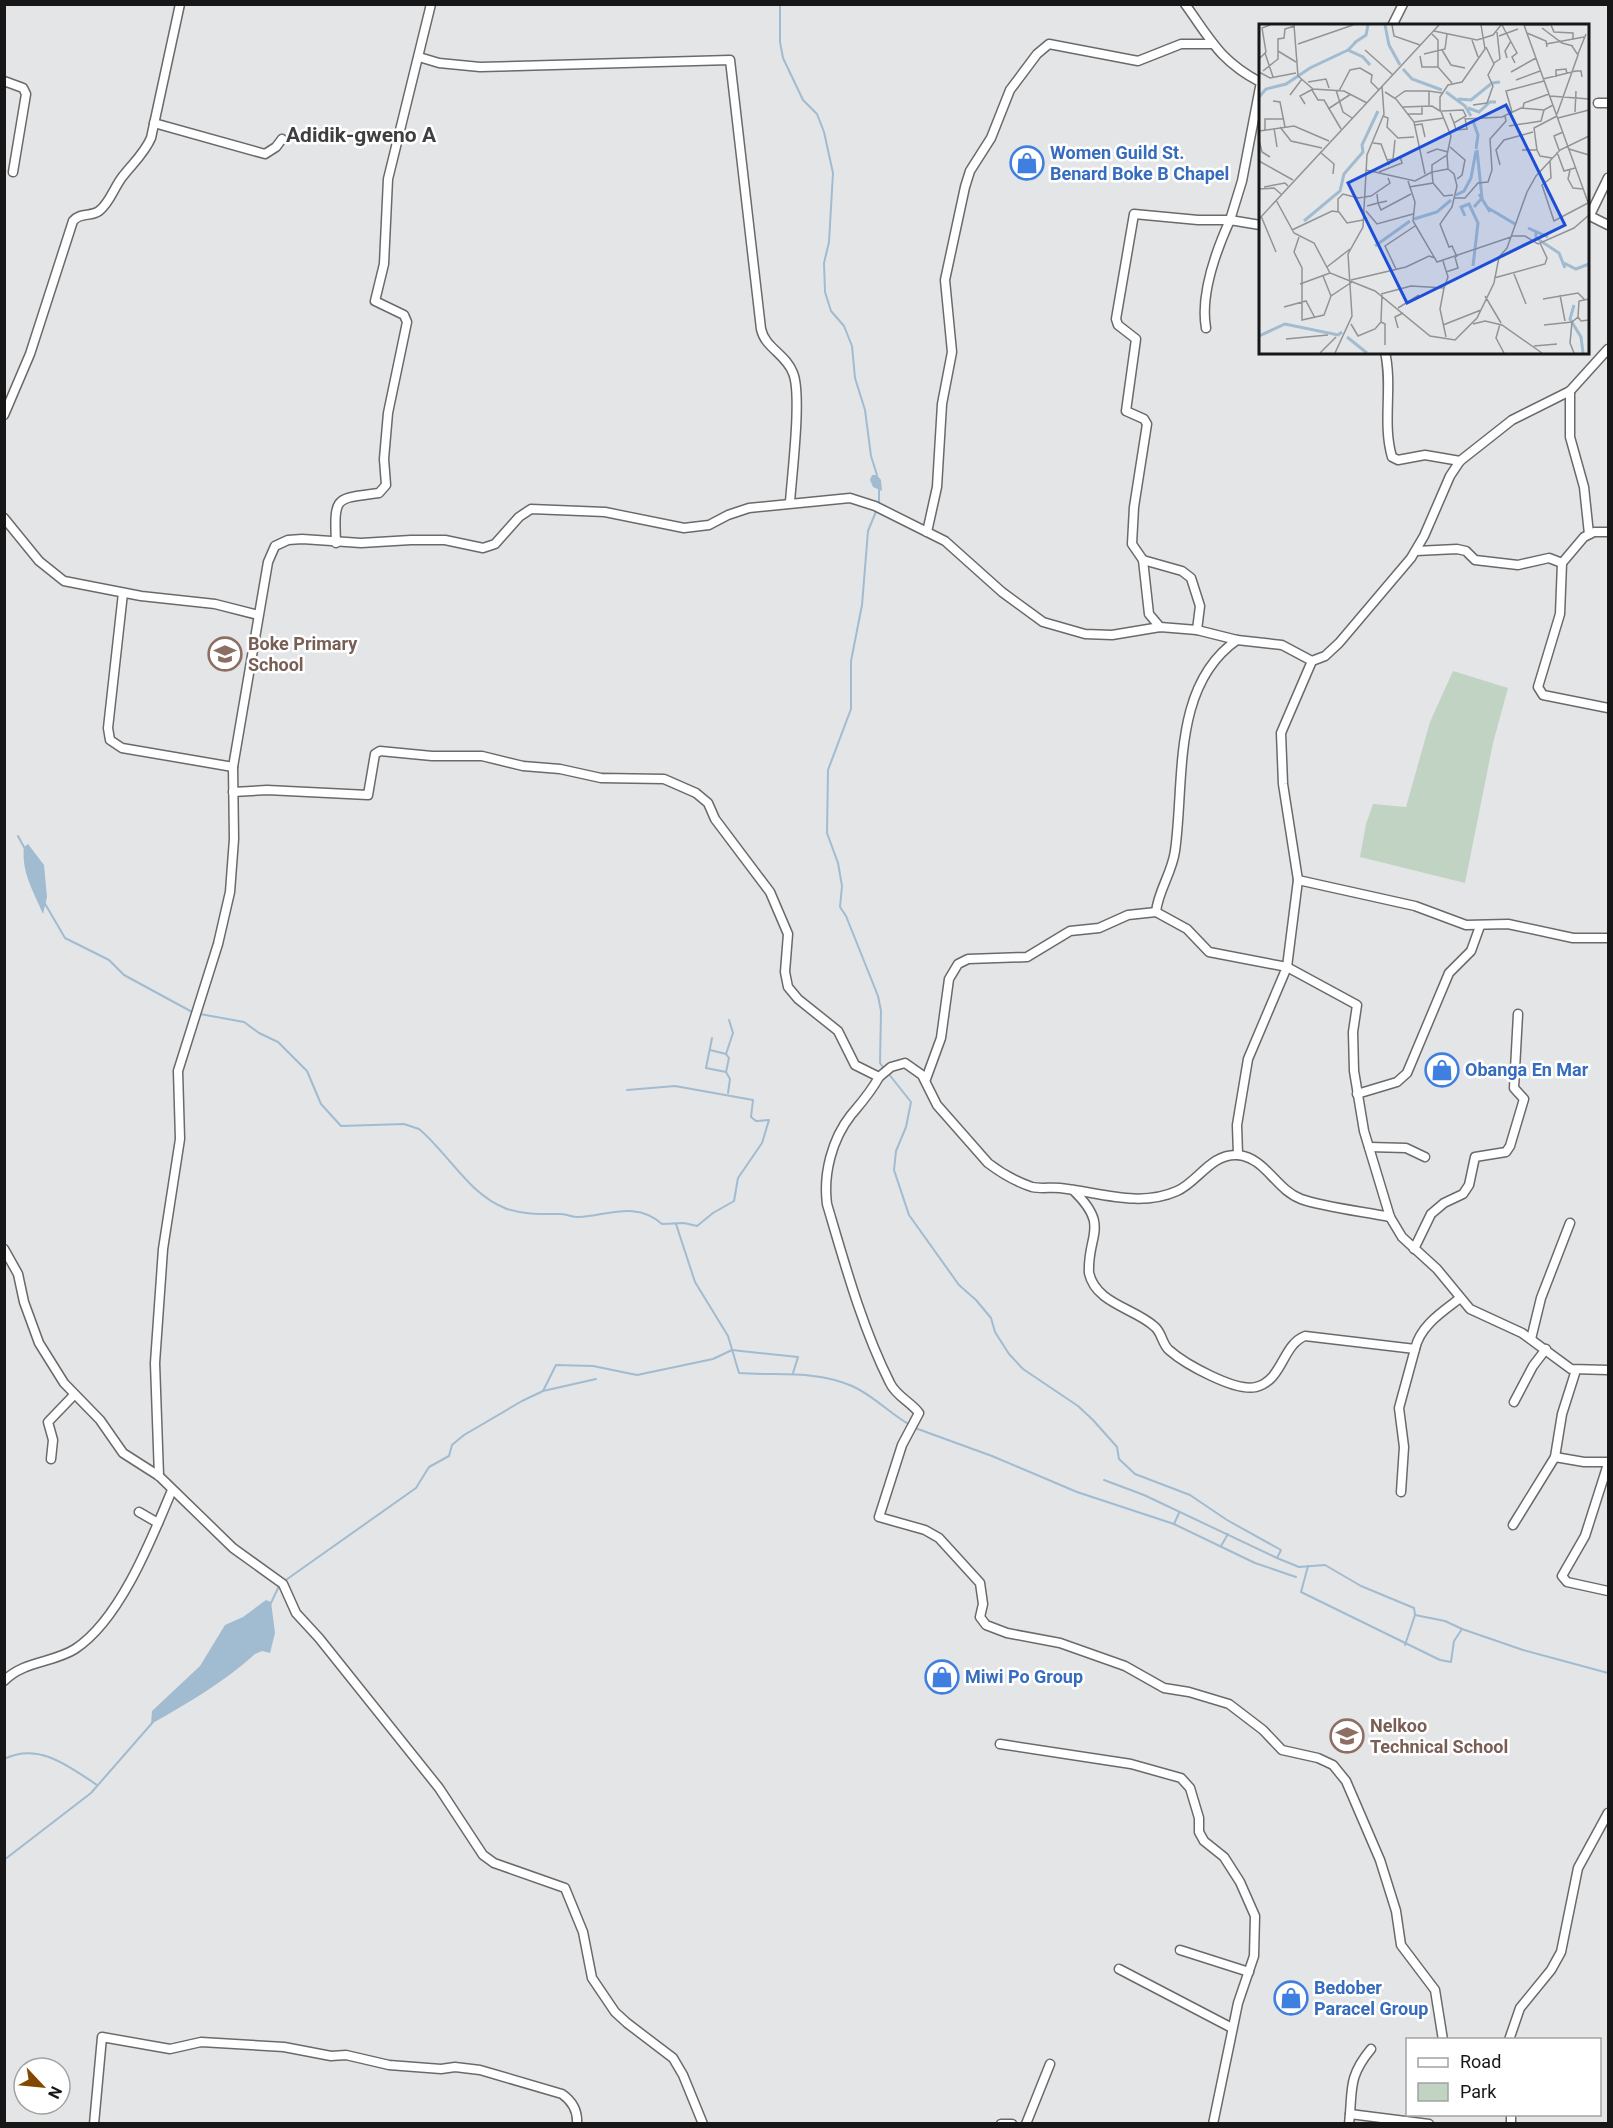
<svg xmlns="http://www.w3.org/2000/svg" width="1613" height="2128" font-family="Roboto,sans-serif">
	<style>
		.green { fill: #c1d3c2 }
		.water { fill: #a1bbd0 }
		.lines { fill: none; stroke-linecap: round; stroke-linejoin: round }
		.stream { stroke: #a1bbd0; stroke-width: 2 }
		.minor-casing { stroke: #6a6a6c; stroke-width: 11 }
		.minor { stroke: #fff; stroke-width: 8 }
		.labels { text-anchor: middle; stroke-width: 5; stroke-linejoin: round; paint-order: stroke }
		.shop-label { font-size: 18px; font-weight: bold; fill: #366cbe; stroke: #fff; text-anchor: start }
		.education-label { font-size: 18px; font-weight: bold; fill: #785e54; stroke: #fff; text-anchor: start }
		.quarter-label { font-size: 21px; font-weight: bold; fill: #3f3f41; stroke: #fff }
		.inset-river { fill: none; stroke: #a1bbd0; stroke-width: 3 }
		.inset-road { fill: none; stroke: #929394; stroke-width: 1.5 }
		.view { fill: #1d4ed8; fill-opacity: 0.15; stroke: #1d4ed8; stroke-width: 3 }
		.inset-edge { fill: none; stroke: #171718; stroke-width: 3 }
	</style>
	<rect width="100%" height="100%" fill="#e4e5e7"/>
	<!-- green -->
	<path class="green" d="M1453,671L1508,688L1493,743L1465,883L1360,857L1366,824L1373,804L1406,807L1430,722Z"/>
	<!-- water -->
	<g class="water">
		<path d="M872,475H877L881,480L882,491L873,487L870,480Z"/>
		<path d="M28,844L44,865L47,897L43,914C34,892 21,872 24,847Z"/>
		<path d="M266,1600L271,1602L275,1633L270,1653L262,1651L255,1654C223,1683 188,1703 151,1724L152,1711L200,1666L225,1625L243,1617Z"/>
	</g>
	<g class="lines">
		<!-- stream -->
		<g class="stream">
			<path d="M780,4V42L783,58L803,100L817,114L824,132L833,173L829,242L824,263L825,292L831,311L844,326L852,346L855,378L865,410L871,456L877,475"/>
			<path d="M879,489V504"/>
			<path d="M877,509L868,531L862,605L851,661V709L828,770L827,833L838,863L842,886L840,907L846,916L878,996L881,1011L880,1063L884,1069"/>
			<path d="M18,836L25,849"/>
			<path d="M44,902L65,938L109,960L124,975L194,1013"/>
			<path d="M200,1014L244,1022L259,1033L278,1042L307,1071L321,1104L341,1126L404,1124L419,1129C449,1154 468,1194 507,1209C525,1215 543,1214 561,1214C568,1214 573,1218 579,1217C609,1215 637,1201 662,1224L684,1223L697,1226L713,1213L734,1201L738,1178L762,1143L769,1120L756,1121L751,1117L753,1100L675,1086L627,1090"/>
			<path d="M712,1038L706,1068L726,1072"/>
			<path d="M710,1050L726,1054"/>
			<path d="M888,1073L911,1102L906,1127L896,1151L894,1170L909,1215L959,1285L976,1300L991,1318L995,1332L1009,1354L1023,1369L1078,1406L1093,1420L1117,1447L1119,1459L1135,1474L1190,1495L1227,1520L1281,1550L1277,1558"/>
			<path d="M728,1093L730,1079L726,1072L729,1058L726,1054L733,1033L729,1020"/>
			<path d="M676,1224L695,1282L728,1336L739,1373C778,1376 816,1370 852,1386C873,1395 890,1414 910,1425"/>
			<path d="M543,1391L556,1365L593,1366L637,1375L713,1359L732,1350L798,1357L793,1373"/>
			<path d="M915,1428L992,1456L1077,1492L1174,1524L1255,1563L1296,1577"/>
			<path d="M1104,1480L1144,1495L1277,1558L1299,1567L1325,1565L1361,1586L1414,1608L1415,1615"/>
			<path d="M1174,1524L1179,1513"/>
			<path d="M1221,1546L1228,1534"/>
			<path d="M1308,1566L1301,1592L1440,1660L1451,1662L1454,1641L1462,1629L1523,1650L1608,1673"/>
			<path d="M283,1582L416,1488L429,1467L449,1456L452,1445L464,1435L522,1401L543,1391L596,1379"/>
			<path d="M270,1605L279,1586"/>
			<path d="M1405,1645L1415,1615L1445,1621L1462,1629"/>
			<path d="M4,1759C39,1742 68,1766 97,1785"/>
			<path d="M4,1860L91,1793L153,1722"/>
		</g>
		<defs>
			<g id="minor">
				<path d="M1185,4C1211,40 1220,61 1260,82"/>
				<path d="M1392,26L1403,4"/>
				<path d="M419,57L439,63L480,67L730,60L761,329C765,348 786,354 793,373C802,394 792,474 790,502"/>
				<path d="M4,81L23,88L26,94L13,172"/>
				<path d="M1598,103H1608"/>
				<path d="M154,123L265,154L276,147L282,139"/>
				<path d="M1588,215L1608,225"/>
				<path d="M1590,215L1608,178"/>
				<path d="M1206,328C1200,294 1216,251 1230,220L1260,225"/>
				<path d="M1385,352C1393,387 1382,423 1392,457L1398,460L1425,455L1460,461"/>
				<path d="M1570,391V437L1584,487L1589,534"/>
				<path d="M4,415L30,354L73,221C80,212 91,217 99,211C110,203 114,187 123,176C133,163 144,154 151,138L180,4"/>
				<path d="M4,518L39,561L64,581L141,596L215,604L258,615"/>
				<path d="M927,532L937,487L942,404L952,352L945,280L965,187L970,171L991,138L1010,90L1037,54L1049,44L1138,61L1181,44H1213"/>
				<path d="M1608,532H1594L1584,537L1562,563L1560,614L1538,687L1543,695L1608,708"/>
				<path d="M336,543C334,495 335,499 379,493L386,485L384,459L388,413L407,322L404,315L375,301L384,264L388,179L431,4"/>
				<path d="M1416,551L1457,549L1466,551L1475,560L1518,565L1549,558L1562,563"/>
				<path d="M1143,560L1182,571L1191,578L1200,606L1197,630"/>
				<path d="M123,593L108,728L110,740L122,748L233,767"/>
				<path d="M1160,627L1149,614L1143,560L1132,544L1134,507L1147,424L1144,419L1126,411L1136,339L1118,325L1116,319L1134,214L1198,220H1230L1242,181L1260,87"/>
				<path d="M1237,640C1171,686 1185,781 1175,851C1172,873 1158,891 1156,912L1187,929L1209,952L1287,967L1248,1059L1237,1125L1238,1155"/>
				<path d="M1312,661L1281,733L1283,784L1298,880L1287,967L1357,1005L1353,1032L1354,1071L1364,1131L1390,1217L1402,1237L1437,1269L1470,1309L1522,1333L1571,1369L1608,1370"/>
				<path d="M233,792L267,790L368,795L375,754L380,751L432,756H482L523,766L560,769L601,778L664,779L696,793L708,803L715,819L770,892L788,934L785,972L788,987L798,999L838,1031L855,1065L879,1077L891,1067L905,1063L922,1075L937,1105L988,1163C1001,1173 1017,1182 1032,1187C1041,1189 1051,1187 1060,1188C1098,1192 1139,1208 1177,1191C1198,1182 1211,1153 1238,1155C1266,1158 1275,1189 1301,1199C1323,1207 1366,1212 1390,1217"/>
				<path d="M1298,880L1415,906L1466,925L1508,924L1573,938H1608"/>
				<path d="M879,1077C871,1092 862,1102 851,1115C832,1139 823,1174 827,1204C845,1265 862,1327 890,1383C896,1396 911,1402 919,1413L902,1445L879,1517L925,1530L939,1538L980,1583L983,1604L980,1617L986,1625L1007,1633L1060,1643L1125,1666L1164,1688L1189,1692L1229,1704L1263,1730L1282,1750L1318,1758L1333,1765L1346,1781L1380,1860L1396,1911L1401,1945L1435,1990L1443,2040"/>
				<path d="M926,1079L941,1038L949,979L958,964L968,959L1027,957L1070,931L1099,928L1128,915L1156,912"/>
				<path d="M1357,1094L1397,1082L1407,1073L1449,973L1471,951L1480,926"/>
				<path d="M1369,1147L1406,1148L1425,1157"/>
				<path d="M1073,1190C1111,1227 1087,1234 1089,1273C1096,1304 1135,1308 1155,1327C1162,1333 1162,1344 1169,1350C1185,1364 1235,1392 1256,1387C1283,1380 1282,1345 1305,1336L1415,1349C1420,1326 1442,1312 1459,1299"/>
				<path d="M4,1249L18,1274L24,1302L39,1343L64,1383L100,1420L123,1453L159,1476L233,1548L283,1584L296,1613L319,1638L439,1788L483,1855L494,1863L565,1888L583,1932L592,1978L615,2012L627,2023L673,2058L683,2075L703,2124"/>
				<path d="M1414,1249L1431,1214L1444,1203L1463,1194L1469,1185L1475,1157L1506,1152L1510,1146L1524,1099L1514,1088L1518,1014"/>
				<path d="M1531,1339L1541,1298L1570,1223"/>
				<path d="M1514,1402L1533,1366L1546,1349"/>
				<path d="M1555,1457L1584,1462H1608"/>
				<path d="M51,1459L53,1440L48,1422L74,1395"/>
				<path d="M1608,1464L1585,1536L1562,1576L1567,1582L1608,1591"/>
				<path d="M159,1476L155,1363L163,1249L180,1139L178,1071L218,944L230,892L234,839L233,767L268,562L275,546L288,540L302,539L361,543L411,540H445L483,548L495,544L519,517L531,509L605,512L684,528L709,525L728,515L749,508L850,498L875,506L945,541L1002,592L1043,622L1085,634L1112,635L1160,627L1197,630L1237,640L1282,645L1312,661L1325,656L1339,643L1411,558L1424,536L1450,476L1460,461L1512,420L1570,391L1608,349"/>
				<path d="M1401,1492L1404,1447L1399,1408L1415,1349"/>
				<path d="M139,1512L158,1523"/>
				<path d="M1513,1525L1555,1457L1562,1414L1576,1370"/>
				<path d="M4,1681C23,1661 53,1663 75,1649C120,1620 152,1538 172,1490"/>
				<path d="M1000,1744L1131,1764L1181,1778L1190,1788L1199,1818V1832L1204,1841L1224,1857L1240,1882L1255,1916L1254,1956L1238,2003L1213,2124"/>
				<path d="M1180,1950L1249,1972"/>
				<path d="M1119,1969L1232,2028"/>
				<path d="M1509,2040L1520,2008L1551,1970L1561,1952L1578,1868L1608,1813"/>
				<path d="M1350,2114L1429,2124"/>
				<path d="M1511,2114V2124"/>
				<path d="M94,2124L102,2037L170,2049L201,2042L284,2047L331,2056L346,2055L389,2065L441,2069L455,2067L480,2070L562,2094C572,2101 578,2110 577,2124"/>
				<path d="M1001,2124H1012"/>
				<path d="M1026,2124L1050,2064"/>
				<path d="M1349,2124C1353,2090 1347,2078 1371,2049"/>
			</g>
		</defs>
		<!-- minor casing -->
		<use href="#minor" class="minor-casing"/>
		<!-- minor -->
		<use href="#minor" class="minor"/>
	</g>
	<!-- icons -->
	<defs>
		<symbol id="shop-ring" viewBox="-11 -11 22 22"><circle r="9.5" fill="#fff" stroke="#3f7fe0" stroke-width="1.5"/><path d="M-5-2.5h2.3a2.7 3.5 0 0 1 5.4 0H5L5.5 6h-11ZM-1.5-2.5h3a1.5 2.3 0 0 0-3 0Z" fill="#3f7fe0"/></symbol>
		<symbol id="school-ring" viewBox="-11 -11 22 22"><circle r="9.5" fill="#fff" stroke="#8d6e63" stroke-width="1.5"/><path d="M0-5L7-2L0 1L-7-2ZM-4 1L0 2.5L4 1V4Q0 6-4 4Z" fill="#8d6e63"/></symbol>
	</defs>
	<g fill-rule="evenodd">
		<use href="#shop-ring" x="1008" y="144" width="38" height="38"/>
		<use href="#school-ring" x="206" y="635" width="38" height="38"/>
		<use href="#shop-ring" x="1423" y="1051" width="38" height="38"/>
		<use href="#shop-ring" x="923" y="1658" width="38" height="38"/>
		<use href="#school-ring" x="1328" y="1717" width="38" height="38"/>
		<use href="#shop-ring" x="1272" y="1979" width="38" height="38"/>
	</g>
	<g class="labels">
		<!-- shop labels -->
		<g class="shop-label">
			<text x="1050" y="159">Women Guild St.<tspan x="1050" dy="21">Benard Boke B Chapel</tspan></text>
			<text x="1465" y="1076">Obanga En Mar</text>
			<text x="965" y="1683">Miwi Po Group</text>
			<text x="1314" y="1994">Bedober<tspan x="1314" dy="21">Paracel Group</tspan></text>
		</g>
		<!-- education labels -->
		<g class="education-label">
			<text x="248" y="650">Boke Primary<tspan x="248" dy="21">School</tspan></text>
			<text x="1370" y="1732">Nelkoo<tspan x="1370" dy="21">Technical School</tspan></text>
		</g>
		<!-- quarter labels -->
		<g class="quarter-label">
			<text x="361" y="142">Adidik-gweno A</text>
		</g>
	</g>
	<!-- overview -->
	<g transform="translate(1259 24)">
		<rect width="330" height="330" fill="#e4e5e7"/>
		<path class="inset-river" d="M126,1L130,21L141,41M97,18L89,26L104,33L111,41M95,19L107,11L109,1M144,45L153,55L183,66M187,68L206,82L212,92M0,73L7,65L27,60L51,44L89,26M199,75L212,76L233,59L241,58M209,84L220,88L231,78H237M214,97L219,111L217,125M220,170L231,188M197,171L205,167L212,154L217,127M215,183L223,174L218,126M229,184L256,200M206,192L202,183L210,180L219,199L214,242M155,195L178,188L192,176M45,197L81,167L85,150L104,128L103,121L119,87M269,204L289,213M277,207V214L300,229L306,244M116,222L151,197M305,239L317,245L330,240M315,281L311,295L322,313L324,329M0,312L26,300L79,311L83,308M88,313L108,329"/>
		<path class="inset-road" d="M35,1L39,52L54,65L85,67L108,79M133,1L135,12L161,21M243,1L258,29L253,33L256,39M265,1H290M265,1L330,181M292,1L295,8L314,9V15M283,4L303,19L314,22M175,7L218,16L234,11L242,1M268,9L287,17L288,23M173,10L179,16V43L193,59M240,12L259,5M213,16L219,33M39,20L94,1M287,20L325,13M106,26L134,51M183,26L192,41L206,44M19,27L37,38M6,29L14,53M165,30L186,25L188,10M319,30L327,10M161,32L163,43H179M248,34L246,27L252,17M0,35L7,28L3,4L11,1M235,39L241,35L238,8M4,47L19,35V15L25,14L26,5L35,2M0,48L11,54L37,49M252,48L277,34M297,53V46L307,45L308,50M284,55L317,47H322L323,53M257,56L281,47M49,58L67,55L70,64M53,66L59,76H65L82,105M77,66L84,88L93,94M80,67L91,46L101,44L113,51L112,58L120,66M126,68L137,75L155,98L166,150M31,71L43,55M291,72L330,75M136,74L146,67H170M14,77L21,78L26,103M46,80L41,72L54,65M170,81V67L183,69M214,81L228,79L234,62L229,51L235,40L227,23M144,83L173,82L181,87M264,84L265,79L290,70M69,85L92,70M183,87L204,86L207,92L195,99L191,89M253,88L247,67L285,57M316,88L317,67M149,90H163V82M298,90L319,31L313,22M124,92L129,94L128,103L139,114L155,113M299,94L330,86M206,95L243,93L262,84L285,86L294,81M155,98L185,94M195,99L197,106L208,105L206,94M156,101L163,100L166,113M250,102L282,97L285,86M21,103L32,117L63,124M15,104L18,123M6,106V95H24M0,107L35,102L70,117M0,116L3,128L11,133M114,119L122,120L130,141M191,123L206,136L203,151L198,155M310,125L330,131M263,126H278L281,132L293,134M278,126L275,104L298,92M300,126L295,112L304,108M61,128L75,140L74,150M298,128L305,147L316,144M168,129L178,125L189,128M188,131L189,145L195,150L198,162L193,183L181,200L190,223L193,222L198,233M128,136L134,135L136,116M0,137L34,156M291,137L292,154L283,161L295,197L329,179M241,141L237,126L245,116L274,108M107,146L156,157L173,148V141L188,131L192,112L181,85V73L189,61L203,58L226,25L222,1M311,146L309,155L314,164L324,165M120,148L143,139L141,132M149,157L156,178L154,197L178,238L252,213M174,159L185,172L194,171M5,163L26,159L29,162M150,163L174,159L173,148L189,145M0,165L15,164L22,170M118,170L119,179L128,177M196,174H206L219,159L229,158L233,146L231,115L247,97L246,92M17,176L35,209L55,219L71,249L116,267L171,312L196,316L218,294L235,259L240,233L248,224L268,168L277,152L301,126L330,112M108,182L119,179L122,186L152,170M79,187V175L84,170L99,174L112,172L131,159L129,154M107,187L118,200L154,190M2,192L17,228M0,195L180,1M33,206L73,187L80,188L88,199L104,196M252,212H266L279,220L315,204L330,191M40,213L35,228L43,244V296L65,291L72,272L93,258M68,243L91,225M137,245L126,222L156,202M187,248L199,244L196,233M255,250L267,280M64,252L72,272M235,254L286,240L288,234L281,219M92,256L147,243L170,232L176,234M41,260L71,249M185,264L181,285L187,313M122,270L152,262L185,264L189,253L184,237M301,271L306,297M226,272L242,299M284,275L319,269L326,276M25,283L47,277L56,294M139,284L160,271M319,293L320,277L330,275M122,298L126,300V321M313,298L311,319L315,329M92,300L99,312L116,305L122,298L123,271M214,300L226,297L243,301L283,329M241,300L237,314L245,329M184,301L222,286M285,301L313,298L319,293L322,297L330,296M139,304L136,293L144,289M27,315L69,311M275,322L298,320M61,329L77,313M76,329L93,292L89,230L104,203L108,131L125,90L123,62"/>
		<path class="view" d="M247,81L306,201L148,279L89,159Z"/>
		<rect width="330" height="330" class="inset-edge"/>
	</g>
	<!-- border -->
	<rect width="1613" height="2128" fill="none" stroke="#171718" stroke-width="12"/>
	<!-- legend -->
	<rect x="1406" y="2038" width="195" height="78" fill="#ffffff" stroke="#a2a2a3" stroke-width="1.5"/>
	<rect x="1418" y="2058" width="30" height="9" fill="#ffffff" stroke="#a2a2a3" stroke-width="1.5"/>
	<text x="1460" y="2068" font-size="18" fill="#171718">Road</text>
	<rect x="1418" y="2083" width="30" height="18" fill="#c1d3c2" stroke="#a2a2a3" stroke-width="1.5"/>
	<text x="1460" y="2098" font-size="18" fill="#171718">Park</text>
	<!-- north arrow -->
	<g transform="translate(42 2086) rotate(116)"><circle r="28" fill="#ffffff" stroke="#a2a2a3" stroke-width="1.5"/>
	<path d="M0-4.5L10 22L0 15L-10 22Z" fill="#834800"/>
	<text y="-9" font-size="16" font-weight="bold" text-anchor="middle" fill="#171718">N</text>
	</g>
</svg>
